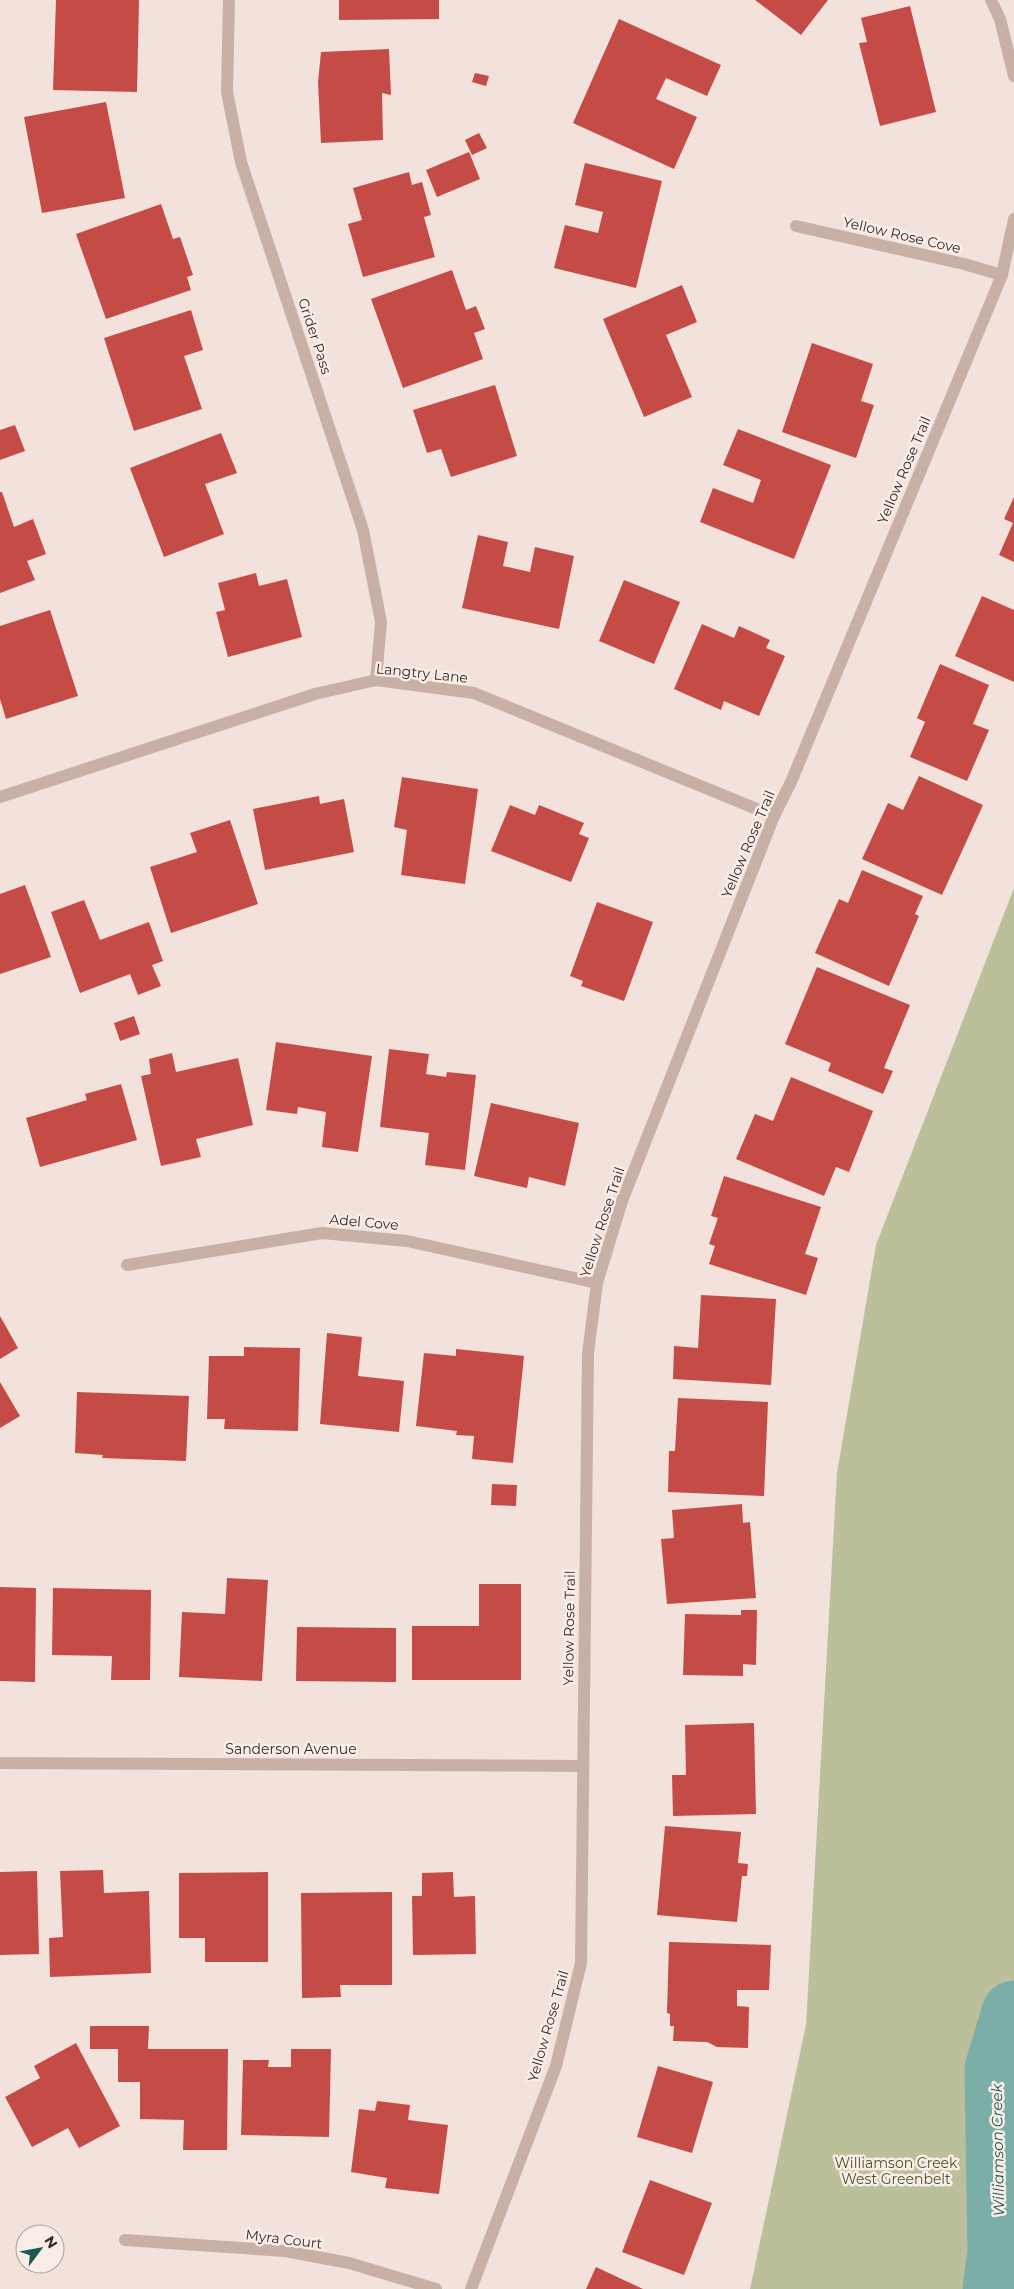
<svg xmlns="http://www.w3.org/2000/svg" width="1014" height="2289" font-family="Montserrat,sans-serif">
	<style>
		.green { fill: #bbc09b }
		.lines { fill: none; stroke-linecap: round; stroke-linejoin: round }
		.river { stroke: #7aaea6; stroke-width: 65 }
		.building { fill: #c54b46 }
		.street { stroke: #c9b0a7; stroke-width: 12 }
		.labels { text-anchor: middle; stroke-width: 5; stroke-linejoin: round; paint-order: stroke }
		.street-label { font-size: 14px; fill: #362928; stroke: #f9ede7 }
		.park-label { font-size: 14px; fill: #4d542c; stroke: #f9ede7 }
		.water-label { font-size: 15px; font-style: italic; fill: #1d574f; stroke: #f9ede7 }
	</style>
	<rect width="100%" height="100%" fill="#f2e2db"/>
	<!-- green -->
	<path class="green" d="M1014,888V2289H750L806,2025L837,1473L876,1245Z"/>
	<g class="lines">
		<!-- river -->
		<path class="river" d="M995,2289L1000,2253L997,2069L1014,2013"/>
	</g>
	<!-- building -->
	<g class="building">
		<path d="M56,0H139L137,92L53,90Z"/>
		<path d="M339,0H439V19L339,20Z"/>
		<path d="M755,0H828L801,35Z"/>
		<path d="M910,6L936,112L880,126L859,43L867,42L861,18Z"/>
		<path d="M619,19L721,65L707,96L666,78L656,99L697,117L674,169L573,123Z"/>
		<path d="M389,49L391,95L382,93L383,140L321,143L318,82L321,52Z"/>
		<path d="M475,73L489,76L486,86L472,82Z"/>
		<path d="M106,102L125,198L42,213L24,117Z"/>
		<path d="M479,133L487,148L472,155L465,140Z"/>
		<path d="M469,152L480,179L437,197L426,170Z"/>
		<path d="M585,163L662,181L636,288L554,268L565,225L598,233L603,212L575,205Z"/>
		<path d="M409,172L412,185L422,182L431,215L424,217L435,257L363,277L348,224L362,220L353,188Z"/>
		<path d="M161,204L173,239L180,237L193,275L187,277L191,290L106,319L76,234Z"/>
		<path d="M452,270L466,310L476,306L485,329L474,333L483,359L403,388L371,299Z"/>
		<path d="M682,285L697,322L666,335L692,397L644,417L603,319Z"/>
		<path d="M191,310L203,350L184,356L202,409L134,431L104,338Z"/>
		<path d="M812,343L873,364L861,401L874,405L856,458L782,432Z"/>
		<path d="M495,385L517,456L451,477L441,449L427,453L413,410Z"/>
		<path d="M15,425L25,451L0,460V430Z"/>
		<path d="M738,429L831,465L794,559L700,522L713,488L753,503L761,480L723,465Z"/>
		<path d="M221,433L237,473L205,484L224,534L164,557L130,468Z"/>
		<path d="M0,492H2L14,527L33,519L46,554L27,561L35,580L0,593Z"/>
		<path d="M1014,497V562L999,555L1013,523L1004,519Z"/>
		<path d="M478,535L508,542L503,566L530,572L535,547L574,556L559,629L462,608Z"/>
		<path d="M256,573L259,586L287,579L302,637L228,657L216,612L225,610L218,583Z"/>
		<path d="M624,580L680,602L654,664L599,641Z"/>
		<path d="M982,596L1014,610V682L955,656Z"/>
		<path d="M50,610L78,696L6,719L0,699V626Z"/>
		<path d="M702,624L734,638L739,626L770,640L766,648L785,656L759,716L724,701L721,710L674,689Z"/>
		<path d="M940,664L989,685L973,724L989,730L967,781L910,757L925,722L917,718Z"/>
		<path d="M919,776L983,805L942,895L862,859L888,803L903,810Z"/>
		<path d="M402,777L478,789L465,884L401,875L407,830L394,827Z"/>
		<path d="M319,796L320,804L344,799L354,852L265,870L253,809Z"/>
		<path d="M510,805L535,815L539,805L584,823L579,834L589,838L571,882L491,851Z"/>
		<path d="M230,820L258,904L171,933L150,867L197,852L190,833Z"/>
		<path d="M862,870L923,896L915,914L919,916L889,986L815,953L839,899L848,903Z"/>
		<path d="M25,885L51,957L0,974V894Z"/>
		<path d="M84,900L100,940L149,922L163,961L152,965L161,986L138,995L130,974L80,993L51,912Z"/>
		<path d="M597,902L653,922L624,1001L581,986L583,981L570,976Z"/>
		<path d="M817,967L910,1005L884,1068L893,1071L883,1094L828,1071L831,1063L785,1044Z"/>
		<path d="M134,1016L140,1034L120,1041L114,1023Z"/>
		<path d="M276,1042L372,1056L358,1152L322,1147L326,1112L298,1107L297,1114L266,1110Z"/>
		<path d="M389,1049L429,1054L426,1074L446,1077L447,1072L476,1075L465,1170L425,1165L429,1133L380,1127Z"/>
		<path d="M172,1053L176,1072L238,1058L253,1125L196,1139L201,1157L161,1166L141,1076L151,1074L149,1059Z"/>
		<path d="M791,1077L873,1111L849,1172L836,1167L824,1196L736,1159L755,1114L773,1121Z"/>
		<path d="M121,1084L137,1140L40,1167L26,1118L87,1100L85,1094Z"/>
		<path d="M491,1103L579,1123L565,1186L529,1177L527,1188L474,1176Z"/>
		<path d="M724,1176L821,1207L805,1254L818,1258L806,1295L709,1264L715,1246L709,1244L718,1218L711,1216Z"/>
		<path d="M701,1295L776,1299L771,1385L673,1379L674,1346L698,1348Z"/>
		<path d="M0,1316L18,1348L0,1359Z"/>
		<path d="M327,1333L362,1337L358,1376L404,1381L399,1432L320,1424Z"/>
		<path d="M244,1347L300,1348L298,1431L224,1429L225,1419H207L209,1356H244Z"/>
		<path d="M456,1349L524,1356L513,1463L472,1459L474,1436L456,1435L457,1431L416,1426L424,1353L456,1356Z"/>
		<path d="M0,1382L20,1416L0,1428Z"/>
		<path d="M77,1392L189,1396L186,1461L102,1458L103,1455L75,1453Z"/>
		<path d="M678,1398L768,1402L764,1496L668,1492L669,1451H675Z"/>
		<path d="M492,1484L517,1485L516,1506L491,1505Z"/>
		<path d="M742,1504L743,1523L750,1522L756,1598L667,1604L661,1539L674,1538L672,1510Z"/>
		<path d="M227,1578L268,1580L262,1681L179,1677L182,1612L225,1614Z"/>
		<path d="M479,1584H521V1680H412V1626H479Z"/>
		<path d="M0,1587L36,1588L35,1682L0,1681Z"/>
		<path d="M53,1588L151,1590L150,1680H111L112,1656L52,1655Z"/>
		<path d="M741,1610H757L756,1665L743,1664V1676L683,1675L685,1614L741,1615Z"/>
		<path d="M297,1627L396,1628V1682L296,1681Z"/>
		<path d="M754,1723L756,1814L673,1816L672,1775H686L685,1725Z"/>
		<path d="M665,1826L741,1832L738,1863L748,1864L747,1876H742L737,1922L657,1915Z"/>
		<path d="M103,1870L104,1893L149,1891L151,1973L50,1977L49,1938L63,1937L60,1871Z"/>
		<path d="M37,1871L39,1954L0,1955V1872Z"/>
		<path d="M268,1872V1962H205V1938H179V1873Z"/>
		<path d="M453,1872L454,1897L475,1896L476,1954L413,1955L412,1896H422V1873Z"/>
		<path d="M392,1892V1985H340L341,1997L302,1998L301,1893Z"/>
		<path d="M669,1942L771,1945L769,1990H737V2006L749,2007L748,2048L717,2047L707,2042L673,2041L674,2026H670V2014L667,2013Z"/>
		<path d="M90,2026H149L148,2049H228L227,2150H183L184,2120L140,2119V2082H118V2049H90Z"/>
		<path d="M76,2043L120,2126L79,2148L68,2128L32,2147L5,2097L40,2078L34,2066Z"/>
		<path d="M291,2049H331L329,2137L241,2135L243,2060H269L268,2067H291Z"/>
		<path d="M658,2066L713,2082L692,2153L637,2137Z"/>
		<path d="M377,2101L410,2105L408,2120L448,2125L439,2194L385,2188L387,2178L351,2172L359,2109L375,2111Z"/>
		<path d="M650,2180L712,2203L684,2275L622,2252Z"/>
		<path d="M596,2267L643,2289H586Z"/>
	</g>
	<g class="lines">
		<!-- street -->
		<g class="street">
			<path d="M229,0L227,92L241,162L363,530L381,622L376,680"/>
			<path d="M991,0L1000,19L1014,76"/>
			<path d="M796,226L964,264L1002,275"/>
			<path d="M0,797L315,694L376,680L474,693L774,816"/>
			<path d="M127,1265L322,1233L407,1241L597,1283"/>
			<path d="M0,1763L583,1766"/>
			<path d="M125,2240L285,2251L349,2263L436,2289"/>
			<path d="M471,2289L556,2066L581,1963L588,1353L597,1283L622,1201L774,816L791,782L1002,275L1014,219"/>
		</g>
	</g>
	<g class="labels">
		<!-- street labels -->
		<g class="street-label">
			<text transform="translate(902 235) rotate(13)" y="5">Yellow Rose Cove</text>
			<text transform="translate(315 336) rotate(72)" y="5">Grider Pass</text>
			<text transform="translate(904 470) rotate(-67)" y="5">Yellow Rose Trail</text>
			<text transform="translate(422 673) rotate(6)" y="5">Langtry Lane</text>
			<text transform="translate(748 844) rotate(-67)" y="5">Yellow Rose Trail</text>
			<text transform="translate(364 1222) rotate(5)" y="5">Adel Cove</text>
			<text transform="translate(602 1222) rotate(-72)" y="5">Yellow Rose Trail</text>
			<text transform="translate(569 1628) rotate(-89)" y="5">Yellow Rose Trail</text>
			<text x="291" y="1754">Sanderson Avenue</text>
			<text transform="translate(548 2026) rotate(-74)" y="5">Yellow Rose Trail</text>
			<text transform="translate(284 2239) rotate(7)" y="5">Myra Court</text>
		</g>
		<!-- park labels -->
		<g class="park-label">
			<text x="896" y="2168">Williamson Creek<tspan x="896" dy="16">West Greenbelt</tspan></text>
		</g>
		<!-- water labels -->
		<g class="water-label">
			<text transform="translate(998 2150) rotate(-91)" y="5">Williamson Creek</text>
		</g>
	</g>
	<!-- north arrow -->
	<g transform="translate(40 2249) rotate(58)"><circle r="24" fill="#f9ede7" stroke="#ab9f9b"/>
	<path d="M0-4L9 19L0 12L-9 19Z" fill="#1d574f"/>
	<text y="-8" font-size="14" font-weight="bold" text-anchor="middle" fill="#362928">N</text>
	</g>
</svg>
